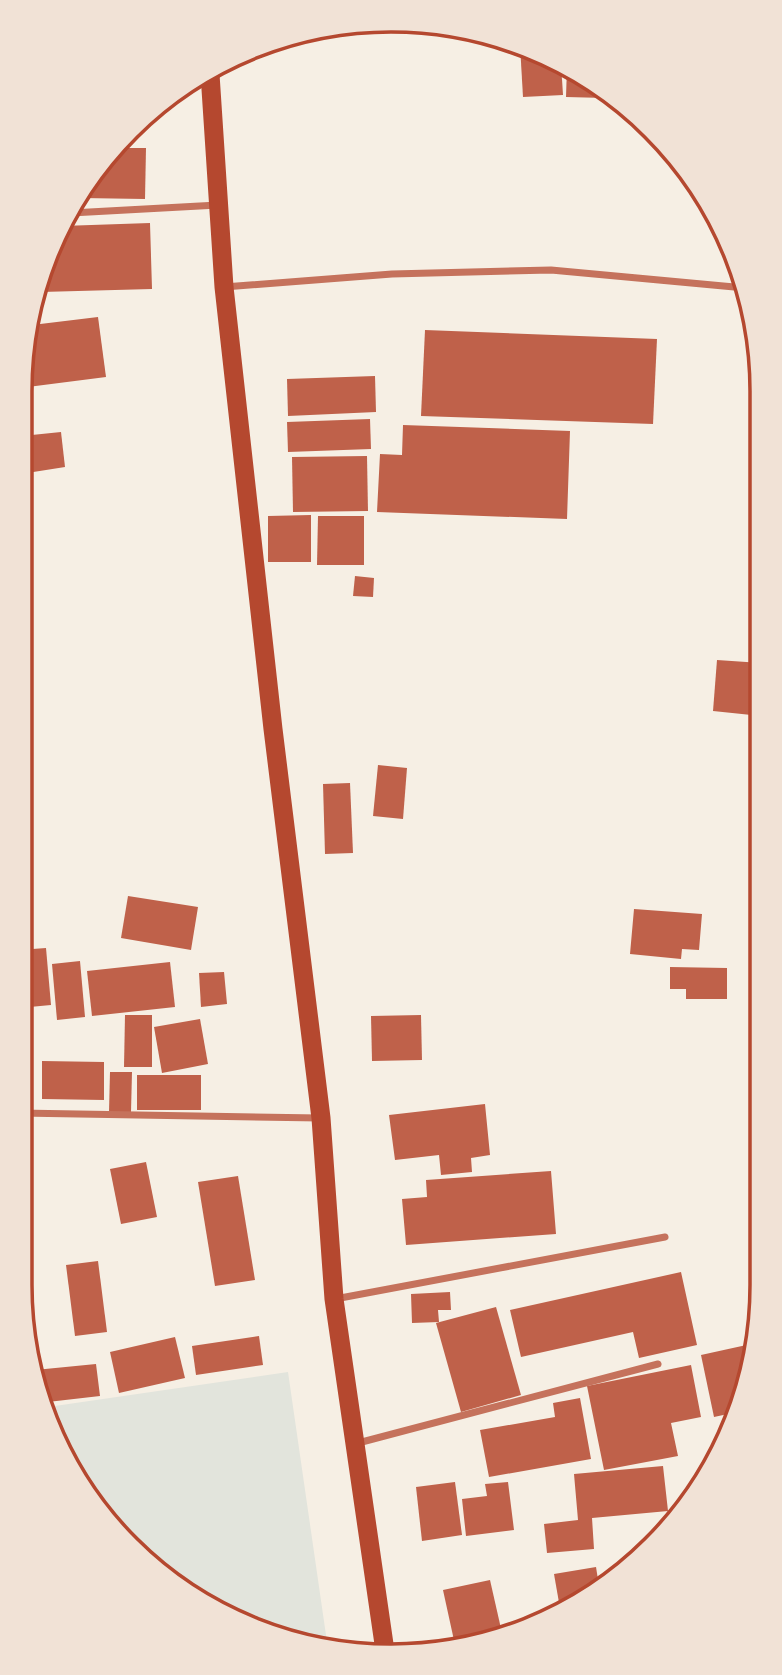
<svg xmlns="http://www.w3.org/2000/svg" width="782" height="1675" font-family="'Roboto Serif',serif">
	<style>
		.green { fill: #e2e4dc }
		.building { fill: #bf614a }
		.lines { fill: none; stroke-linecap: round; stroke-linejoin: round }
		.minor { stroke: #c5725c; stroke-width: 7 }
		.trunk { stroke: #b5482f; stroke-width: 19 }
		.rim { fill: none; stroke: #b5482f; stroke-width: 3.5 }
	</style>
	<rect width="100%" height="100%" fill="#f6efe4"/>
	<!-- green -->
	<path class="green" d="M288,1372L328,1649H318L185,1593L96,1511L41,1408Z"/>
	<!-- building -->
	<g class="building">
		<path d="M520,45L534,48L561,64L563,95L523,97Z"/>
		<path d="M567,67L606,89L605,98L566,97Z"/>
		<path d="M115,148H146L145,199L81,198Z"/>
		<path d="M150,223L152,289L41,292L48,248L62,226Z"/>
		<path d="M98,317L106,377L20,388L32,325Z"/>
		<path d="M425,330L657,339L653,424L421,416Z"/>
		<path d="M375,376L376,412L288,416L287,379Z"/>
		<path d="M370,419L371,449L288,452L287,422Z"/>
		<path d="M403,425L570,431L567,519L377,512L380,454L402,455Z"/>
		<path d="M61,432L65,467L27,473L22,436Z"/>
		<path d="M367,456L368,511L293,512L292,457Z"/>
		<path d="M311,515V562H268V516Z"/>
		<path d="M318,516H364V565H317Z"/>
		<path d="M355,576L374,578L373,597L353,596Z"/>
		<path d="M717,660L761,663V716L713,711Z"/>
		<path d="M378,765L407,768L403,819L373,816Z"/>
		<path d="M350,783L353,853L325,854L323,784Z"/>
		<path d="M128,896L198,907L191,950L121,938Z"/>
		<path d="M634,909L702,914L699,950L682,949L681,959L630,954Z"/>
		<path d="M46,948L51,1005L19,1008V950Z"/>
		<path d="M80,961L85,1017L57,1020L52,964Z"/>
		<path d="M170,962L175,1007L92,1016L87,971Z"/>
		<path d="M670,967L727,968V999H686V989H670Z"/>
		<path d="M224,972L227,1004L201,1007L199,973Z"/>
		<path d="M125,1015H152V1067H124Z"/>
		<path d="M421,1015L422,1060L372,1061L371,1016Z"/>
		<path d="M200,1019L208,1064L162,1073L154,1027Z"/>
		<path d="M42,1061L104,1062V1100L42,1099Z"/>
		<path d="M110,1072H132L131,1112H109Z"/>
		<rect x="137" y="1075" width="64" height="35"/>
		<path d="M485,1104L490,1155L471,1158L472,1172L441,1175L439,1155L395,1160L389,1115Z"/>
		<path d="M146,1162L157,1217L121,1224L110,1169Z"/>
		<path d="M551,1171L556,1234L406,1245L402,1199L427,1197L426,1180Z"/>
		<path d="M238,1176L255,1280L215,1286L198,1182Z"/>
		<path d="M98,1261L107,1332L75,1336L66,1265Z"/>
		<path d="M681,1272L697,1345L639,1358L633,1332L521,1357L510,1310Z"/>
		<path d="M450,1292L451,1310H438L439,1322L412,1323L411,1294Z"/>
		<path d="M496,1307L521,1395L461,1412L436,1323Z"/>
		<path d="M259,1336L263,1365L196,1375L192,1346Z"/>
		<path d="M175,1337L185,1378L119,1393L110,1352Z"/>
		<path d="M751,1344L737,1412L714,1417L701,1355Z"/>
		<path d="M96,1364L100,1396L39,1403L35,1370Z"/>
		<path d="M691,1365L701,1417L671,1423L678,1456L604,1470L587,1386Z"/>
		<path d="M580,1398L591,1459L489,1477L480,1430L555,1417L553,1403Z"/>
		<path d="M663,1466L668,1511L592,1518L594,1549L547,1553L544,1524L578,1520L574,1474Z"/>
		<path d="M455,1482L462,1535L422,1541L416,1487Z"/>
		<path d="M508,1482L514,1530L466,1536L462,1499L487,1496L485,1484Z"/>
		<path d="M596,1567L599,1586L561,1614L554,1574Z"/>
		<path d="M490,1580L502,1633L455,1645L443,1590Z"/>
	</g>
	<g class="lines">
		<!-- minor -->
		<g class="minor">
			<path d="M71,213L218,205"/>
			<path d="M224,287L392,274L551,270L745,288"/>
			<path d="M19,1113L320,1118"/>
			<path d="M335,1299L665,1237"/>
			<path d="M358,1443L658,1364"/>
		</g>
		<!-- trunk -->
		<path class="trunk" d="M210,74L224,287L273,729L321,1118L334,1299L385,1651"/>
	</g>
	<!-- crop -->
	<path d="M0 0H782V1675H0ZM391 32H391A359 359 0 0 1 750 391V1285A359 359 0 0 1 391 1644H391A359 359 0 0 1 32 1285V391A359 359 0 0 1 391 32Z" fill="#f1e2d6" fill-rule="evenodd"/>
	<path class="rim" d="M391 32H391A359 359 0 0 1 750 391V1285A359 359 0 0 1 391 1644H391A359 359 0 0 1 32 1285V391A359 359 0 0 1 391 32Z"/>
</svg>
